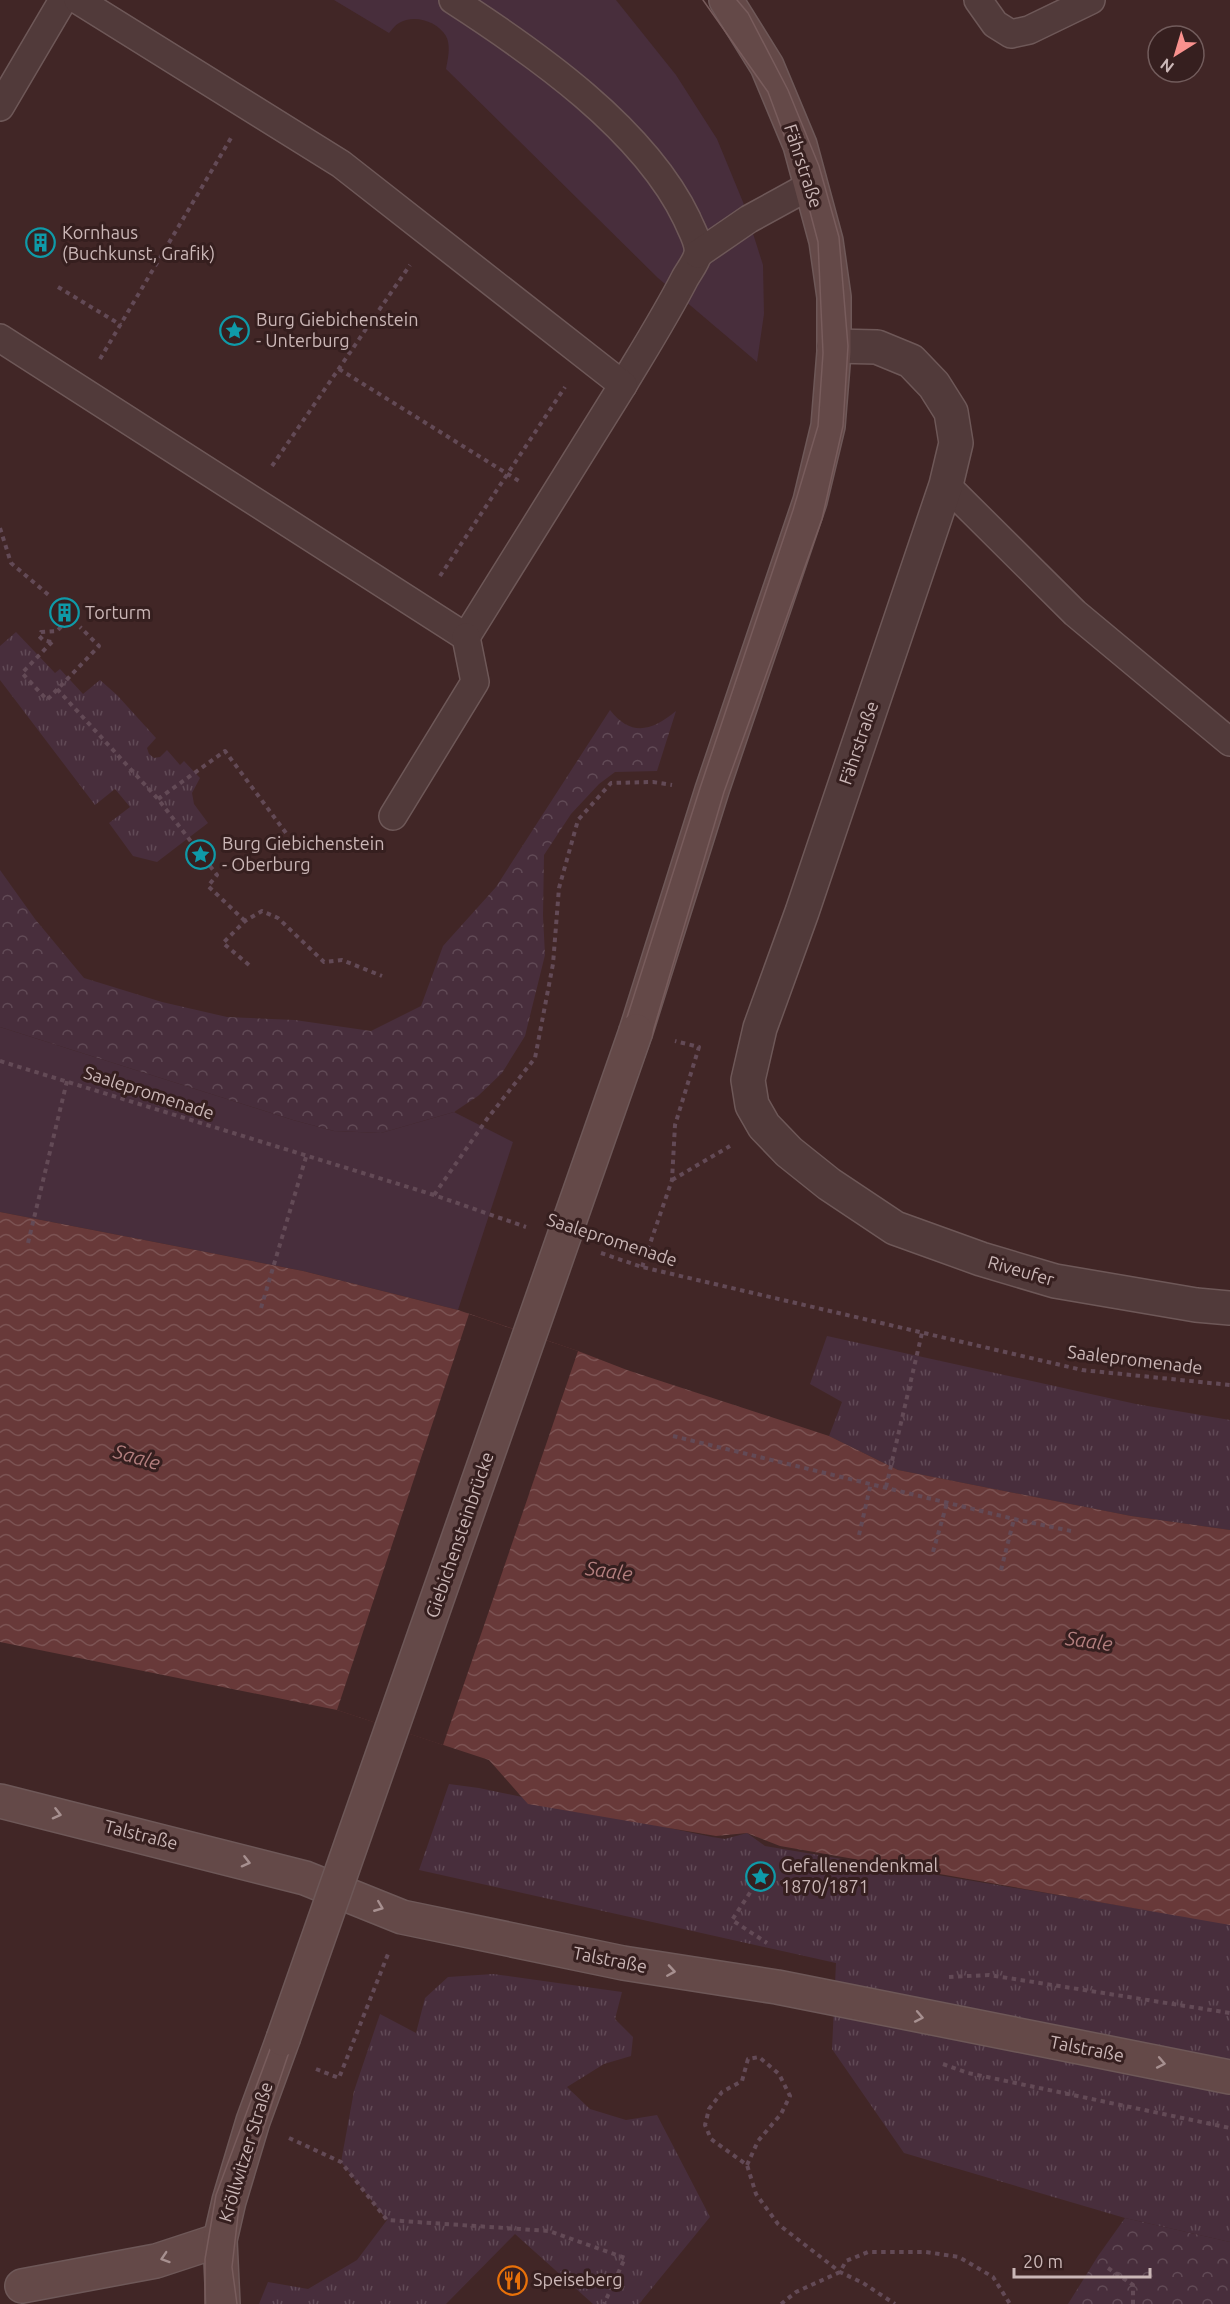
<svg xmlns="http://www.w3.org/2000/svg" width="1230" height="2304" font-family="Ubuntu,sans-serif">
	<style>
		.grass { fill: url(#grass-tufts) }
		.forest { fill: url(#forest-crowns) }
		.park { fill: #482e3c }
		.water { fill: url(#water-waves) }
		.pier { fill: #412626 }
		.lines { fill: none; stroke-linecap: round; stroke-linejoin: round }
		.lane-casing { stroke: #6e5858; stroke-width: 30 }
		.street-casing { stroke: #6e5858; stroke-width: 36 }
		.secondary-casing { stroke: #6e5858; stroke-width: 36 }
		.path { stroke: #634a56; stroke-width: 4; stroke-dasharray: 4.5 4.5; stroke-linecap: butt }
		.lane { stroke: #513a3a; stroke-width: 27 }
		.street { stroke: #513a3a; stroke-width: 33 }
		.secondary { stroke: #644948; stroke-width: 33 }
		.tram { stroke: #785c5c; stroke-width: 1.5 }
		.secondary-bridge-casing { stroke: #6e5858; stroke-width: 36; stroke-linecap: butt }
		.secondary-bridge { stroke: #644948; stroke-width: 33 }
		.oneway { stroke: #a79090 }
		.labels { text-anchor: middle; stroke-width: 6; stroke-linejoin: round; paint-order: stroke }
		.street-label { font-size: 18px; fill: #cbb7b7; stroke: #361f1f }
		.poi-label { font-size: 18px; fill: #cbb7b7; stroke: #361f1f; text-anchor: start }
		.water-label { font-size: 20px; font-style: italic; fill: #b27e7e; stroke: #361f1f }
	</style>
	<defs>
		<pattern id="grass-tufts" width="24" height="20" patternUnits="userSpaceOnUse" patternTransform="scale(1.5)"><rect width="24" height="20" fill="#482e3c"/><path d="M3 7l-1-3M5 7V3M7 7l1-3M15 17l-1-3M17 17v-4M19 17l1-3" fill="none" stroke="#614a56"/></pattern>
		<pattern id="forest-crowns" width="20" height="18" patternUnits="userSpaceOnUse" patternTransform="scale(1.5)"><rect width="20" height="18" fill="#482e3c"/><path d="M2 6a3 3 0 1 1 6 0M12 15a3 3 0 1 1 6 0" fill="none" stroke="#614a56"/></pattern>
		<pattern id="water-waves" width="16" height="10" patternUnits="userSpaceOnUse" patternTransform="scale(1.5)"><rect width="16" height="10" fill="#683939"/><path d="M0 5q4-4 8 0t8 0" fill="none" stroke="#7c5353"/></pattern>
	</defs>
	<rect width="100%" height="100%" fill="#412626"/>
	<!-- grass -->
	<g class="grass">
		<path d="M16,632L55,673L60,669L83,694L100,680L117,695L156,738L147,748L149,754L154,758L160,757L167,750L180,765L184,761L200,778L192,793L194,804L208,823L157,862L133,856L109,823L130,807L115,789L95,805L0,680V646Z"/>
		<path d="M827,1336L1136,1404L1230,1420V1530L1131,1516L898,1470L829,1436L842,1402L810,1384Z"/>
		<path d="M449,1784L479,1788L712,1837L725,1839L747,1833L765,1846L1230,1924V2242L1125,2218L904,2153L832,2049L836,1963L419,1870Z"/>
		<path d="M493,1974L622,1992L615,2019L633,2037L631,2056L604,2064L567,2087L590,2109L626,2120L657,2115L710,2217L639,2304H593L515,2234L446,2304H259L268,2282L308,2289L357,2260L387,2220L341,2162L354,2091L380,2014L416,2033L425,1998L448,1977Z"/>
	</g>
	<!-- forest -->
	<g class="forest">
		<path d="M610,710C631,737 652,731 676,711L657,771L615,772L599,784L571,814L544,855L543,916L545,955L525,1036L502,1073L478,1096L454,1112L381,1133L334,1131L293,1120L0,1027V870L35,919L84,978L162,1002L227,1017L295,1020L371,1031L421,1006L443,946L496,887Z"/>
		<path d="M1125,2218L1230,2242V2304H1068L1098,2256Z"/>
	</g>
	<!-- park -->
	<g class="park">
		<path d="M334,0H616L676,75L717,139L743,202L763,265L764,314L757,362L658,278L446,69C448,58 451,46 446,36C437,21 414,14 399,23C395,25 392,30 389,33Z"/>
		<path d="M0,1027L293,1120L334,1131L381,1133L454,1112L513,1142L458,1310L303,1271L0,1212Z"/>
	</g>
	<!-- water -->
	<path class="water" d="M0,1212L303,1271L458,1310L578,1351L627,1370L829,1436L898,1470L1131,1516L1230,1530V1925L780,1846L747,1833L716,1836L528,1804L489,1760L337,1710L0,1642Z"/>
	<!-- pier -->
	<path class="pier" d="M469,1314L578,1351L443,1745L337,1710Z"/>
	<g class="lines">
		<defs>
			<g id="lane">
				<path d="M453,0C535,53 644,129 687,219C691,229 700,243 698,254C696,262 689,271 685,278C666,315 644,350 623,385"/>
				<path d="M978,0L995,24L1011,34L1029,30L1091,0"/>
				<path d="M0,107L63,0"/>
				<path d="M698,254L749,219L811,185"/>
				<path d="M0,338L466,637L623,385L341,164L78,0"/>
				<path d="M946,485L1075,613L1230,742"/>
				<path d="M393,816L475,682L466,637"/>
			</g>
			<path id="street" d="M834,346L877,347L911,361L934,385L951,412L956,443L946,485L802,912L760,1028L748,1080L752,1105L764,1126L789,1152L829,1184L895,1228L981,1259L1055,1281L1196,1305L1230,1308"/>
			<g id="secondary">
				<path d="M636,1031L712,790L810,501L828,426L834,352V297L826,241L800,145L767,66L726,0"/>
				<path d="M0,1801L305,1878L402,1917L623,1963L777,1987L1230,2077"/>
				<path d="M22,2286L156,2261L220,2240"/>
				<path d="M223,2304L220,2240L229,2201L253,2121L283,2039"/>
			</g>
		</defs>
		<!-- lane casing -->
		<use href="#lane" class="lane-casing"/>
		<!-- street casing -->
		<use href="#street" class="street-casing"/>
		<!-- secondary casing -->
		<use href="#secondary" class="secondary-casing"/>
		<!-- path -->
		<g class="path">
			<path d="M58,287L121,325"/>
			<path d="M100,359L231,138"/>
			<path d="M339,369L519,481"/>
			<path d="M272,466L410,265"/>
			<path d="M0,528L11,563L51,597"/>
			<path d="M440,576L565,387"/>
			<path d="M51,642L43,640L39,636L41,632L57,631L65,623L60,619"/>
			<path d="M52,642L22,673L47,700L99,646L80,627"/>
			<path d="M57,689L158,799L217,875L208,886L245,921"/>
			<path d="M158,799L225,751L286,833"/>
			<path d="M249,965L223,943L245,921L262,911L278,918L324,962L342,960L382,976"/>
			<path d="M0,1061L434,1195L526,1227"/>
			<path d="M672,1180L730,1146"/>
			<path d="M434,1195L487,1119L535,1058L553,964L559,888L578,820L611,783L653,782L672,785"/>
			<path d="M28,1243L67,1081"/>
			<path d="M601,1253L642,1267L1082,1370L1230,1385"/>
			<path d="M642,1267L672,1180L675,1125L699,1047L675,1041"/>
			<path d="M261,1308L306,1157"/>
			<path d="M673,1436L1014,1519L1071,1531"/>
			<path d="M886,1487L922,1333"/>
			<path d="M859,1535L871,1483"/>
			<path d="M933,1552L947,1503"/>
			<path d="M1001,1570L1014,1519"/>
			<path d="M755,1885L732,1920L767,1943"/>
			<path d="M949,1977L989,1975L1230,2013"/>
			<path d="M943,2064L968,2073L1230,2128"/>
			<path d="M316,2069L339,2078L388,1954"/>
			<path d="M289,2138L341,2162L387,2220L549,2231L625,2258L604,2304"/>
			<path d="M747,2165L758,2141L781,2114L790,2096L779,2074L759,2057L748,2059L742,2081L722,2092L709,2109L705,2125L711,2139L747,2165L756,2194L778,2224L840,2272L863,2283L895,2304"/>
			<path d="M1108,2268L1133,2285V2304"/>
			<path d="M781,2304L796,2292L840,2272L846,2261L868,2252H926L959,2257L993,2277L1010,2304"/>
		</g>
		<!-- lane -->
		<use href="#lane" class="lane"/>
		<!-- street -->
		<use href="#street" class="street"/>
		<!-- secondary -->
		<use href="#secondary" class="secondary"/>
		<!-- tram -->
		<g class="tram">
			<path d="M205,2304V2259L216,2195L302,1963L624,1027L700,788L793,510L818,426L823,353L818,242L804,189L768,92L703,0"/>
			<path d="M237,2304L232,2267L240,2198L287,2058L650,1042L724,792L822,519L843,426L848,346L839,237L819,166L788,90L748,13L737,0"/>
		</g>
		<defs>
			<path id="secondary-bridge" d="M283,2039L636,1031"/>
		</defs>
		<!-- secondary-bridge casing -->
		<use href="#secondary-bridge" class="secondary-bridge-casing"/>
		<!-- secondary-bridge -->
		<use href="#secondary-bridge" class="secondary-bridge"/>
	</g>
	<!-- one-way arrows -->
	<defs><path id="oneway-chevron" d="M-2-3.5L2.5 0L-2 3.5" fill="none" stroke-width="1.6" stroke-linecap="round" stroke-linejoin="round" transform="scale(1.5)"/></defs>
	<g class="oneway">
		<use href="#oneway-chevron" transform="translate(57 1814) rotate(14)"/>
		<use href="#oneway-chevron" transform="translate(246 1862) rotate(14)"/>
		<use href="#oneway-chevron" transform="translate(379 1907) rotate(22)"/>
		<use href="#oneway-chevron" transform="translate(671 1971) rotate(9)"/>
		<use href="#oneway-chevron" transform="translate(919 2017) rotate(11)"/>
		<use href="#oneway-chevron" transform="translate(1161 2063) rotate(11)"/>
		<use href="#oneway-chevron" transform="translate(165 2258) rotate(162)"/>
	</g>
	<!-- icons -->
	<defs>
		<symbol id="building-ring" viewBox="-11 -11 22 22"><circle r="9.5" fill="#361f1f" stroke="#0f9aa8" stroke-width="1.5"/><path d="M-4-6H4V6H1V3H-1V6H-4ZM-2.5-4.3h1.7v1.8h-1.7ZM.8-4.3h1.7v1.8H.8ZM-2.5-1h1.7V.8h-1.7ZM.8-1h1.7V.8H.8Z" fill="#0f9aa8"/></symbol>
		<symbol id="sight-ring" viewBox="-11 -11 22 22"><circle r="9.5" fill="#361f1f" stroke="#0f9aa8" stroke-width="1.5"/><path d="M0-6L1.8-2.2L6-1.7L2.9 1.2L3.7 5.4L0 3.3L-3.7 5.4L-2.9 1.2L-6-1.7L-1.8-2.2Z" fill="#0f9aa8"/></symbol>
		<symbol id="restaurant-ring" viewBox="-11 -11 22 22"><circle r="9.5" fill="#361f1f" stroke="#e8710a" stroke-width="1.5"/><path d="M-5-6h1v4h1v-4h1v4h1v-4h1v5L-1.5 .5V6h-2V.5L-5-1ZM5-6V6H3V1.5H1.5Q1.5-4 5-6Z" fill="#e8710a"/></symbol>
	</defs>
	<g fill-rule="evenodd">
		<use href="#building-ring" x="24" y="226" width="33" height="33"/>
		<use href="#sight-ring" x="218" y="314" width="33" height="33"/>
		<use href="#building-ring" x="48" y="596" width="33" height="33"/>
		<use href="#sight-ring" x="184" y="838" width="33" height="33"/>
		<use href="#sight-ring" x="744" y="1860" width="33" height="33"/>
		<use href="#restaurant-ring" x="496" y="2264" width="33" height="33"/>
	</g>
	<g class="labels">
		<!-- street labels -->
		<g class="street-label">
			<text transform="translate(803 166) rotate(72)" y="6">Fährstraße</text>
			<text transform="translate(859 743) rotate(-71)" y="6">Fährstraße</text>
			<text transform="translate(149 1093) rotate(18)" y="6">Saalepromenade</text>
			<text transform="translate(612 1240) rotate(18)" y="6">Saalepromenade</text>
			<text transform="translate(1021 1271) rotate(16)" y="6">Riveufer</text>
			<text transform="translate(1135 1360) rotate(7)" y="6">Saalepromenade</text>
			<text transform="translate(460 1535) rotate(-71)" y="6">Giebichensteinbrücke</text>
			<text transform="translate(141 1835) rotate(14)" y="6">Talstraße</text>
			<text transform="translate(610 1960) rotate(11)" y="6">Talstraße</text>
			<text transform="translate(1087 2049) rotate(11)" y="6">Talstraße</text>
			<text transform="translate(246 2152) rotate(-73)" y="6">Kröllwitzer Straße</text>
		</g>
		<!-- poi labels -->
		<g class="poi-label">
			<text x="62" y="239">Kornhaus<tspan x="62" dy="21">(Buchkunst, Grafik)</tspan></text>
			<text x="256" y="326">Burg Giebichenstein<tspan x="256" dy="21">- Unterburg</tspan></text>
			<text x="85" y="619">Torturm</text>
			<text x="222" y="850">Burg Giebichenstein<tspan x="222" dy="21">- Oberburg</tspan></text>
			<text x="781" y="1872">Gefallenendenkmal<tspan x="781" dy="21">1870/1871</tspan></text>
			<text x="533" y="2286">Speiseberg</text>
		</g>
		<!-- water labels -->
		<g class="water-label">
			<text transform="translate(137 1457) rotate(16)" y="7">Saale</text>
			<text transform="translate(609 1571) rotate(8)" y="7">Saale</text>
			<text transform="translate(1089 1641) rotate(8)" y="7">Saale</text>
		</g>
	</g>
	<!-- north arrow -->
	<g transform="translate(1176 54) rotate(217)"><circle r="28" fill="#361f1f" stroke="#725c5c" stroke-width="1.5"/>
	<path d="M0-4.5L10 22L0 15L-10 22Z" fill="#f9918e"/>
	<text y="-9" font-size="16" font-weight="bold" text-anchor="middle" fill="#cbb7b7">N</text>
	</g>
	<!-- scale -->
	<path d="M1014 2268v9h136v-9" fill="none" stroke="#cbb7b7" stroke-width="3"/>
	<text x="1023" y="2268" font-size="18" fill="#cbb7b7" stroke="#361f1f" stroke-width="4.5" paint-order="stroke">20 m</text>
</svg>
